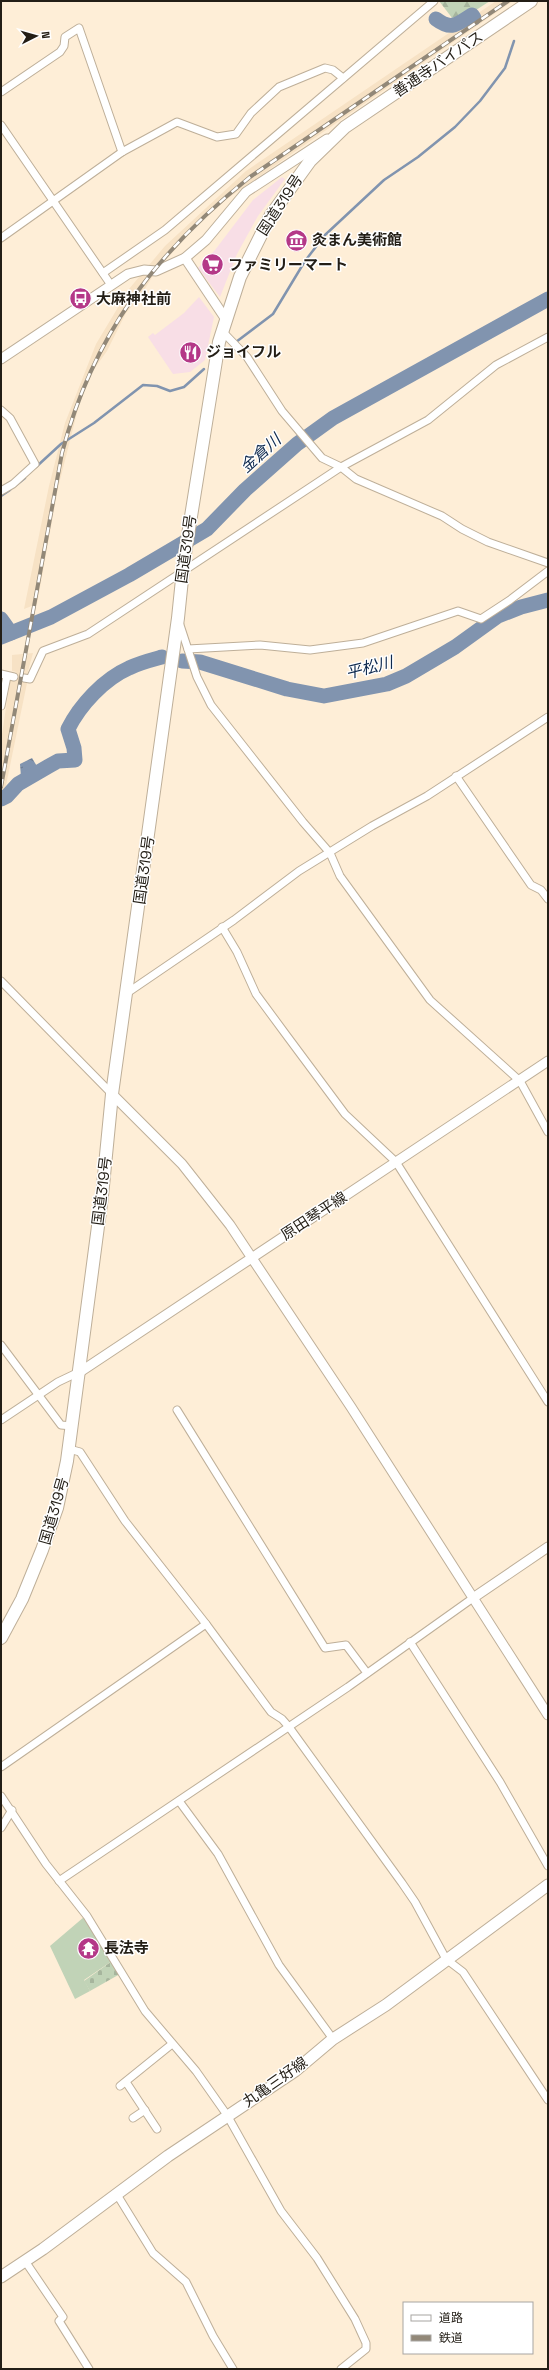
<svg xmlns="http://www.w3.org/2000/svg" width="549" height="2370" font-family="'Space Grotesk','Noto Sans JP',sans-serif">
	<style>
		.commercial { fill: #f8dee6 }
		.built { fill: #f7e2c5 }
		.forest { fill: url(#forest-firs) }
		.cemetery { fill: url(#cemetery-stones) }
		.garden { fill: #c1d3b7 }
		.water { fill: url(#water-ripples) }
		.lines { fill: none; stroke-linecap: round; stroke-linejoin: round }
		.stream { stroke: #8194af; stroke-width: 2.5 }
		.river { stroke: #8194af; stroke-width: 15 }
		.street-casing { stroke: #beaf99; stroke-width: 9 }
		.secondary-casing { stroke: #beaf99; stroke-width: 11 }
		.primary-casing { stroke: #beaf99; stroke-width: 13 }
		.highway-casing { stroke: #beaf99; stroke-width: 14 }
		.street { stroke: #fff; stroke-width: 7 }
		.secondary { stroke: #fff; stroke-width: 9 }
		.primary { stroke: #fff; stroke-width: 11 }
		.highway { stroke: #fff; stroke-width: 12 }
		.rail-casing { stroke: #928878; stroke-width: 4 }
		.rail { stroke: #fff; stroke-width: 2.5; stroke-dasharray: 8; stroke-linecap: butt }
		.labels { text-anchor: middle; stroke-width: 3; stroke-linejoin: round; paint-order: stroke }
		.street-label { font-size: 15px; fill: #231e16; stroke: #fff }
		.poi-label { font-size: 15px; font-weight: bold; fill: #231e16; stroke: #fff; text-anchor: start }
		.water-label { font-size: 16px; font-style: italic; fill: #0e294e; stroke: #fff }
	</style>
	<defs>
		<pattern id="forest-firs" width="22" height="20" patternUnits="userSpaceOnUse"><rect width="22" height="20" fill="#c1d3b7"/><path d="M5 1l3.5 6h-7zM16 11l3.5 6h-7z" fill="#a6b59d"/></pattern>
		<pattern id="cemetery-stones" width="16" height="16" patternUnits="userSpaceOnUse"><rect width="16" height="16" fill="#c1d3b7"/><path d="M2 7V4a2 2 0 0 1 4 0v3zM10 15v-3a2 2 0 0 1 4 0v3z" fill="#a6b59d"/></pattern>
		<pattern id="water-ripples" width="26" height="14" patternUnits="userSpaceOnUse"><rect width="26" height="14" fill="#8194af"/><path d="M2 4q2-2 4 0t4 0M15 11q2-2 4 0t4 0" fill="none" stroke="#69788d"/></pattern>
	</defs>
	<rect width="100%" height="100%" fill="#feeed7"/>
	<!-- commercial -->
	<g class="commercial">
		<path d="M282,177L285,179L258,216L237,254L220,297L198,268L215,250L253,200Z"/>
		<path d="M199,297L214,317L205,360L190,372L173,374L148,337L153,333L155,335L184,313Z"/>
	</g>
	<!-- built -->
	<g class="built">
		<path d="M496,1H513L218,205L194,228L156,271L139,298L126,313L107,351L92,372L80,401L58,488L37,604L24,609L49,486L65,423L96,344L129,289L165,246L246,171Z"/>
		<path d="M33,653L27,675L24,678V683H27L4,795H1V741L10,681H14L16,672L12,671V655Z"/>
	</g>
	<!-- forest -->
	<path class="forest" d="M439,1H490L456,23Z"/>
	<!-- cemetery -->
	<path class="cemetery" d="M112,1961L120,1974L90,1991L84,1981Z"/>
	<!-- garden -->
	<path class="garden" d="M84,1917L112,1961L84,1980L90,1991L75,1999L50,1946Z"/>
	<!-- water -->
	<path class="water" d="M32,758L38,768L21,777L20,764Z"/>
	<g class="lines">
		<!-- stream -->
		<g class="stream">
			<path d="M236,342L273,314L305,261L325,235L384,180L418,157L455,127L480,101L505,68L514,41"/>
			<path d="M36,467L61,444L94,423L143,385L157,386L170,391L184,387L204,369"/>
			<path d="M15,486L25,478"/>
			<path d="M1,496L10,490"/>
		</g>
		<!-- river -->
		<g class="river">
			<path d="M436,19C452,31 457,24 472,15L474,18"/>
			<path d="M1,619L11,633"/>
			<path d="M1,637L51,617L129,575L207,529L245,490L297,444L333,418L548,299"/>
			<path d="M182,661L200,662L287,689L324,696L387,684L406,676L455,647L498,616L521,607L548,600"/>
			<path d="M1,799L7,796L18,784L49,766L58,761L75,760L74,748L68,729C80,705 104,679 129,668C139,663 151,660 162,657"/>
		</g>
		<defs>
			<g id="street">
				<path d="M1,92L60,52L64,46L65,37L79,28L122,152"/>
				<path d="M1,125L111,285"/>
				<path d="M1,238L122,152L177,122L217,137L236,134L251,113L279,87L325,68L333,70L343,78"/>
				<path d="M103,273L165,230L434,1"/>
				<path d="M222,331L247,357L282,411L322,458L341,467L356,479L442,516L462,529L488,542L548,563"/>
				<path d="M1,410L10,418L35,464L13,484L1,491"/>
				<path d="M179,622L197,677L211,705L303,822L330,853L340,876L430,1000L520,1081L548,1132"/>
				<path d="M188,649L260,645L310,650L363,643L458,611L481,619L510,600L548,571"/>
				<path d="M1,674L14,677"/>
				<path d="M24,678L30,679L43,651L88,634L341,467L428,420L496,365L548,337"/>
				<path d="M1,706L7,676"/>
				<path d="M456,776L531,885L541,890L548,899"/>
				<path d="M222,927L237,952L256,994L287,1036L345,1114L396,1162L548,1402"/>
				<path d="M1,981L112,1094"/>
				<path d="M127,993L234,920L299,871L372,826L427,796L548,717"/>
				<path d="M1,1345L61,1425L72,1426"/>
				<path d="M177,1410L325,1648L346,1645L367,1673"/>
				<path d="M1,1420L58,1382L79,1372"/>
				<path d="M69,1449L80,1452L125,1521L206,1624L271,1712L282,1719L289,1727L402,1883L415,1902L446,1959L463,1972L548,2100"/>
				<path d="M410,1642L500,1782L548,1866"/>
				<path d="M1,1767L206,1624"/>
				<path d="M1,1796L46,1864L87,1916L145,2011L196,2071L227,2115L281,2211L317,2258L355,2319L366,2343V2349L341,2369"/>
				<path d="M179,1801L218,1854L279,1965L333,2039"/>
				<path d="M1,1828L12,1810"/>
				<path d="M59,1881L348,1687L473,1598"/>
				<path d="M126,2082L157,2129"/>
				<path d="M120,2086L172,2044"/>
				<path d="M133,2118L145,2110"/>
				<path d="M116,2193L153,2253L186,2282L213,2336L233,2369"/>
				<path d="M25,2261L63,2317L59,2321L89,2369"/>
			</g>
			<g id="secondary">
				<path d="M185,258L225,318"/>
				<path d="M1,359L128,274L144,270L156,271L185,258L206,240L246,192L327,139"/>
				<path d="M112,1094L182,1164L230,1225L351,1407L548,1715"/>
				<path d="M80,1372L548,1061"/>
				<path d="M473,1598L548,1547"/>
			</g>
			<path id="primary" d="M1,2277L43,2249L168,2156L295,2071L333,2039L386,2005L548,1885"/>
			<path id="highway" d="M1,1638L22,1599L42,1550L57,1508L67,1461L102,1196L112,1094L178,618L184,560L219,342L240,277L271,215L310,161L345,127L531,1"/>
		</defs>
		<!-- street casing -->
		<use href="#street" class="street-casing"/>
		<!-- secondary casing -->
		<use href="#secondary" class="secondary-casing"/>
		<!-- primary casing -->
		<use href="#primary" class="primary-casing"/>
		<!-- highway casing -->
		<use href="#highway" class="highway-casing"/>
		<!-- street -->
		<use href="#street" class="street"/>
		<!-- secondary -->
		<use href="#secondary" class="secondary"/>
		<!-- primary -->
		<use href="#primary" class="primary"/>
		<!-- highway -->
		<use href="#highway" class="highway"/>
		<defs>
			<path id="rail" d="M1,787L62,453C93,335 155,253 250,177L508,1"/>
		</defs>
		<!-- rail casing -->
		<use href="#rail" class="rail-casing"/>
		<!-- rail -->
		<use href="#rail" class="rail"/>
	</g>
	<!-- icons -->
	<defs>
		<symbol id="museum-disc" viewBox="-11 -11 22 22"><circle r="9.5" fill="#b43888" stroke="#fff"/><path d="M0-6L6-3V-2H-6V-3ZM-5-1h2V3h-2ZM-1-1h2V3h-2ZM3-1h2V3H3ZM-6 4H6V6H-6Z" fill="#fff"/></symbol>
		<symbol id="supermarket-disc" viewBox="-11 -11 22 22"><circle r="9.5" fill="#b43888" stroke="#fff"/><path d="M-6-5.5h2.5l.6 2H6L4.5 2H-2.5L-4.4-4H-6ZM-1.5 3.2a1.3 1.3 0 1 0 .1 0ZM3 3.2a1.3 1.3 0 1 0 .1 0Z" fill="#fff"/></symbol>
		<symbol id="bus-disc" viewBox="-11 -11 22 22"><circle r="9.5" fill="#b43888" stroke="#fff"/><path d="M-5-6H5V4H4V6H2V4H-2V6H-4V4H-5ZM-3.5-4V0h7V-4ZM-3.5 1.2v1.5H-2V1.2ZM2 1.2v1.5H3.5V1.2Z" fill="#fff"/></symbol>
		<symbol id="restaurant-disc" viewBox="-11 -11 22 22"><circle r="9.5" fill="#b43888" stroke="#fff"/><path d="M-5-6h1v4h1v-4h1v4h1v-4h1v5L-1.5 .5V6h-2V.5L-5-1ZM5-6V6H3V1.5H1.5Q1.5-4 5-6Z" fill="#fff"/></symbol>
		<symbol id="temple-disc" viewBox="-11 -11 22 22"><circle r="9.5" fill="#b43888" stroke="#fff"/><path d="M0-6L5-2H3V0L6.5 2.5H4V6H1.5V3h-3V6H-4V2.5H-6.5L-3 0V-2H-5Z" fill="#fff"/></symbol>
	</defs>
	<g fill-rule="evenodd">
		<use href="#museum-disc" x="284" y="228" width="25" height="25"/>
		<use href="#supermarket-disc" x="200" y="252" width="25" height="25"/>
		<use href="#bus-disc" x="68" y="286" width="25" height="25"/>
		<use href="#restaurant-disc" x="178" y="340" width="25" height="25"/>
		<use href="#temple-disc" x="76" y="1936" width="25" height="25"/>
	</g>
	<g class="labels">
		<!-- street labels -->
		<g class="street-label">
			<text transform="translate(438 64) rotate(-34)" y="5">善通寺バイパス</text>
			<text transform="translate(280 205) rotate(-57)" y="5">国道319号</text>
			<text transform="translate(186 549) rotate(-82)" y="5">国道319号</text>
			<text transform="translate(144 870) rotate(-82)" y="5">国道319号</text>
			<text transform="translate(102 1191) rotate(-83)" y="5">国道319号</text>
			<text transform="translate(314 1216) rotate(-33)" y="5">原田琴平線</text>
			<text transform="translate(54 1511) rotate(-74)" y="5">国道319号</text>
			<text transform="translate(275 2082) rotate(-35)" y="5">丸亀三好線</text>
		</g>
		<!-- poi labels -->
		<g class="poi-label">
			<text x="312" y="245">灸まん美術館</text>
			<text x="228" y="270">ファミリーマート</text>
			<text x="96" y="304">大麻神社前</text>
			<text x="206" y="357">ジョイフル</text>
			<text x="104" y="1953">長法寺</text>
		</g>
		<!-- water labels -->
		<g class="water-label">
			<text transform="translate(260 453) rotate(-42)" y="6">金倉川</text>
			<text transform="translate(369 667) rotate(-14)" y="6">平松川</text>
		</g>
	</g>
	<!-- border -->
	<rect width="549" height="2370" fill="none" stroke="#231e16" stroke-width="4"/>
	<!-- legend -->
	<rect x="403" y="2302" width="130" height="52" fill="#ffffff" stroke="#a7a5a2"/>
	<rect x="411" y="2315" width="20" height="6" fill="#ffffff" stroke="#a7a5a2"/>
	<text x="439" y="2322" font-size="12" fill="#231e16">道路</text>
	<rect x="411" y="2335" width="20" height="6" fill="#928878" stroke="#a7a5a2"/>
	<text x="439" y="2342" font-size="12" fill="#231e16">鉄道</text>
	<!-- north arrow -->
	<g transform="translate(36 36) rotate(84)" stroke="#ffffff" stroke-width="3" paint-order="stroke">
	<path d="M0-3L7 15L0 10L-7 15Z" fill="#231e16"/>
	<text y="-6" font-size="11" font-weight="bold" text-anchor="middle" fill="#231e16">N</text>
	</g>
</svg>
